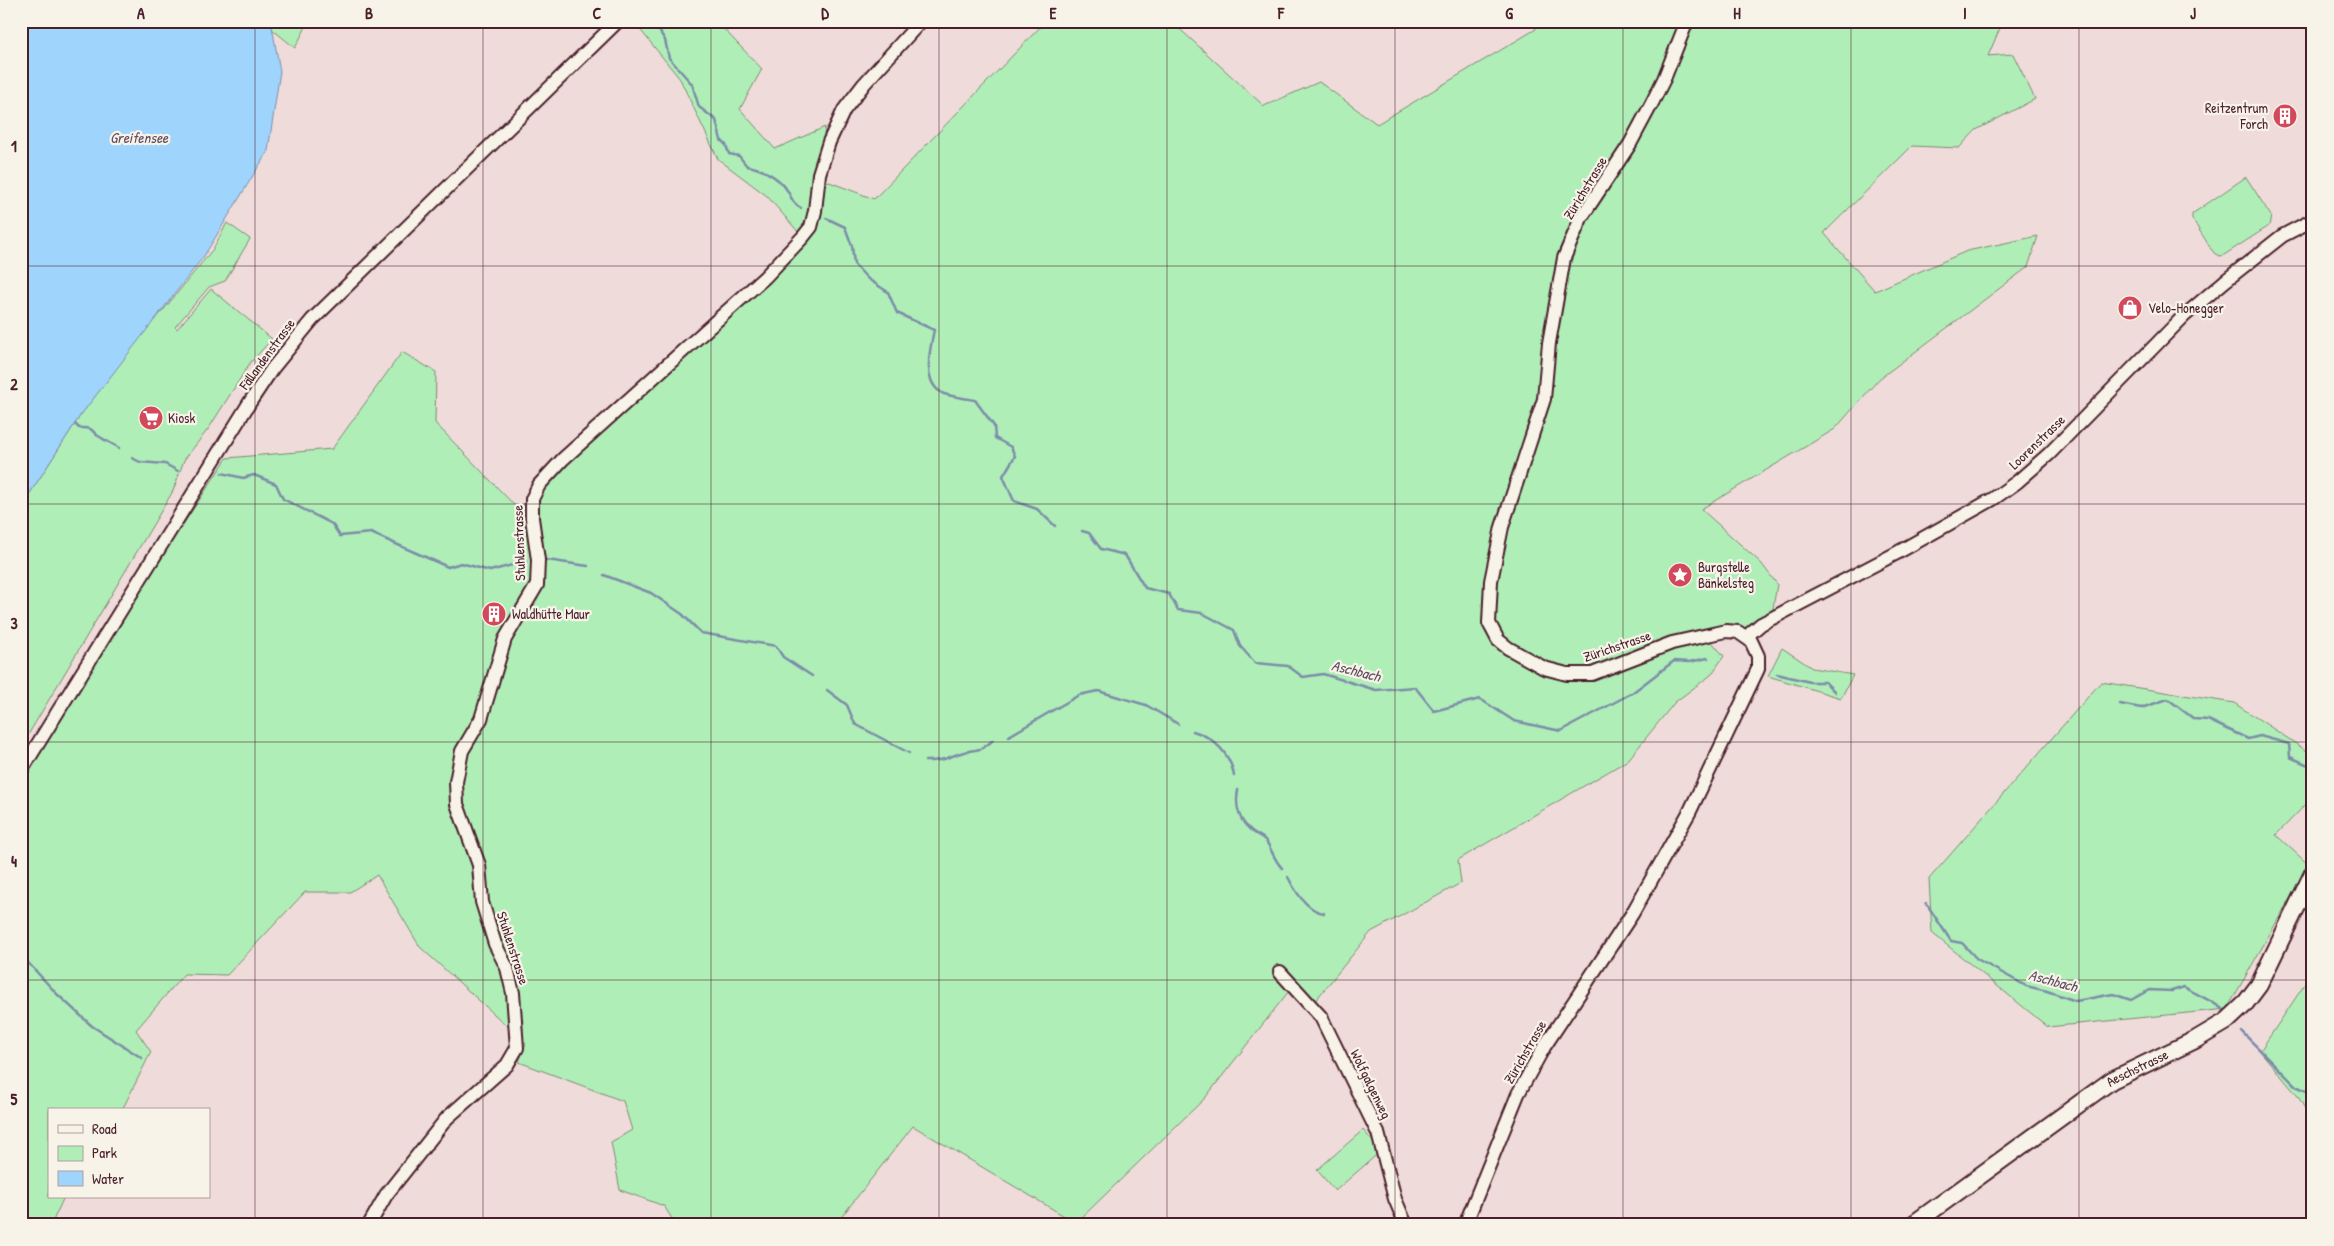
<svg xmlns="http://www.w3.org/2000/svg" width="2334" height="1246" font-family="'Patrick Hand',sans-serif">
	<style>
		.green { fill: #afefb7; stroke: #7c8771 }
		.water { fill: #9fd4fd; stroke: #7d8ca9 }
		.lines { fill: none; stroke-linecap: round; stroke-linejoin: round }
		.stream { stroke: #7d8ca9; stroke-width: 2.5 }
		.minor-casing { stroke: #4a1f2b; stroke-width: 16 }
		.major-casing { stroke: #4a1f2b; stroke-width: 20 }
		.minor { stroke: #f7f3e8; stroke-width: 12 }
		.major { stroke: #f7f3e8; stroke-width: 16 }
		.grid { fill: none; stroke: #4a1f2b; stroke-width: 1; stroke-opacity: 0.55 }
		.labels { text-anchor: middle; stroke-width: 4.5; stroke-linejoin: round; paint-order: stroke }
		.poi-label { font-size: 14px; fill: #4a1f2b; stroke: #f7f3e8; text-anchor: start }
		.street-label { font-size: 14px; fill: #4a1f2b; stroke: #f7f3e8 }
		.water-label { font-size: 15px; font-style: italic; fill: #5f4c60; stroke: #f7f3e8 }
		.neatline { fill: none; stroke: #4a1f2b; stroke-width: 2 }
		.grid-label { font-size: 16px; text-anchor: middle; font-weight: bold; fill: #4a1f2b }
	</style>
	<rect width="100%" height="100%" fill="#efdcda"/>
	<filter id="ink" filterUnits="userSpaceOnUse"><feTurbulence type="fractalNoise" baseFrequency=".02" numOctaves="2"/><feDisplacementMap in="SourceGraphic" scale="10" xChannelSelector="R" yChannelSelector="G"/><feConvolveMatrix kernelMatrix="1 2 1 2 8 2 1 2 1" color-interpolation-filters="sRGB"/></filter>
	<g filter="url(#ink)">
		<!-- green -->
		<g class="green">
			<path d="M271,21H309L295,48L272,29Z"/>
			<path d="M716,21L762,69L740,109L775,149L825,127L819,178L874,199L1046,21H1171L1264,106L1319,82L1377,124L1536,29L1533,21H2003L1988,56L2013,54L2035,99L1976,130L1959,148L1912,146L1824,233L1875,291L1967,251L2038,236L2028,267L1879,379L1835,429L1701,509L1761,563L1777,584L1772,614L1754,626L1705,634L1724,656L1711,675L1675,702L1628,760L1458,860L1461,883L1371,932L1315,1001L1296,982L1205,1098L1076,1223L913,1126L835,1225H676L664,1206L620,1190L611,1142L632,1130L623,1101L519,1062L526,1043L420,947L377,875L350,892H305L227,975L184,974L136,1030L151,1052L122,1110H49V1197H64L51,1225H21V770L227,458L332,449L402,352L436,372L435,423L518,509L807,242L767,196L718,159L680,79L634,22Z"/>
			<path d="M2246,177L2271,216L2269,226L2224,255L2219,256L2214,253L2192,219V214Z"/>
			<path d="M227,223L250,239L225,281L209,287L175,327L177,329L211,289L272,339L250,363L209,428L184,460L173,491L22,745L21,507L80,416L159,311L161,313L213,249Z"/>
			<path d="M1782,648L1812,668L1853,675L1841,698L1768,676Z"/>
			<path d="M2101,682L2234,703L2313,755V797L2276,835L2309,865L2227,1009L2048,1027L1932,933L1929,879Z"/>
			<path d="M2313,972V1122L2297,1095L2260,1051Z"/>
			<path d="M1363,1130L1381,1151L1335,1191L1317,1170Z"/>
		</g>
		<!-- water -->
		<path class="water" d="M21,21H271L280,71L268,151L204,256L80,416L21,507Z"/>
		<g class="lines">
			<!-- stream -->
			<g class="stream">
				<path d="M645,21L648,26L658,29L665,40L669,58L692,84L699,107L716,120L721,140L726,145L729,154L739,156L747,166C761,168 779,177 787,190C792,198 792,203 801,208"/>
				<path d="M826,218L845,227L852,246L854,264L868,279L888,292L897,313L934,330C930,349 921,384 944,394C954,397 965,398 975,400L994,426L995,438L1011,447L1015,456L1003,476L1014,501L1037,509L1055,526"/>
				<path d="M75,424L79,428C96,427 90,432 100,437C106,441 113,444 119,448"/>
				<path d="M132,458L140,462L165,464L178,471"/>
				<path d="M222,473L243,478L254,475L276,484L283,499L332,524L340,536L371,533L448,567L461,563L490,571L527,561"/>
				<path d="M1082,531L1089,533L1101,549L1125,555L1145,588L1169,594L1178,610L1202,613L1234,630L1240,646L1255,663L1288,666L1303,677L1323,674L1376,690L1415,687L1434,711L1480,699L1514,721L1561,731L1632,693L1674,661L1689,662L1708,658"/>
				<path d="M547,560L588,566"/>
				<path d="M604,575L651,593L682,614L701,633L776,646L783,657L812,676"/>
				<path d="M1777,674L1810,682H1825L1835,692"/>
				<path d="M827,690L847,705L855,724L909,753"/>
				<path d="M2120,704L2141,708L2168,699L2194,719L2208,720L2248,739L2260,736L2289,744L2290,757L2313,767"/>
				<path d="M1193,731C1214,737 1231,755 1234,776"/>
				<path d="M1009,736L1079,695L1098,691L1146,705L1178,724"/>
				<path d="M925,761C947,761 946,757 964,752C978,749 981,751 993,740"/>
				<path d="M1238,790C1235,807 1238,821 1253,832C1257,835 1263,837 1266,841C1272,850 1274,860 1282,868"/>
				<path d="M1288,877C1295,891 1307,911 1324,913"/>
				<path d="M1926,903L1951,941L1962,943L1977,959L2026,986L2047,991L2076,1001L2113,994L2131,1000L2149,990L2172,991L2184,987C2198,995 2213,1001 2225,1011"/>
				<path d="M21,955L57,994L92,1026L142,1058"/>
				<path d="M2242,1032L2296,1086L2313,1094"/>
			</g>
			<defs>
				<g id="minor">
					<path d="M1746,637L1761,624L1895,554L1993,499L2017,482L2049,454L2184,316L2225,281L2282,236L2313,220"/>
					<path d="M21,771L250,402L272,369L312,320L618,21"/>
					<path d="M1280,972L1321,1017L1378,1133L1395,1199L1406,1225"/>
					<path d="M369,1225L386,1195L447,1118L507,1065L517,1048L513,993L507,968L495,944L482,902L479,865L457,804L456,782L462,751L481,719L505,639L537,585L538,560L532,518V499L539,485L563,459L765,277L803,237L811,227L815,211L819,174L829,142L844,110L864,84L921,21"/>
					<path d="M1465,1225L1518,1094L1544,1047L1632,914L1690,811L1758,669V656L1751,641L1738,632L1726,631L1672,643L1592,674H1567L1544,668L1508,648L1498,640L1489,623L1491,581L1502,527L1544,399L1549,343L1564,258L1581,218L1630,144L1652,103L1664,79L1687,21"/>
				</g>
				<g id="major">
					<path id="s1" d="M1912,1225L2112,1080L2195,1040L2227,1021L2244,1005L2259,985L2313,873"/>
				</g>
			</defs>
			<!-- minor casing -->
			<use href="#minor" class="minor-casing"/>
			<!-- major casing -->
			<use href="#major" class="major-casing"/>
			<!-- minor -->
			<use href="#minor" class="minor"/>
			<!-- major -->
			<use href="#major" class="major"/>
		</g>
	</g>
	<!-- grid -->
	<path class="grid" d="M255,21V1225M483,21V1225M711,21V1225M939,21V1225M1167,21V1225M1395,21V1225M1623,21V1225M1851,21V1225M2079,21V1225M21,266H2313M21,504H2313M21,742H2313M21,980H2313"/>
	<!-- icons -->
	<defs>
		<symbol id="building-disc" viewBox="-11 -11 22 22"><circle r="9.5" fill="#d1495b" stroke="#f7f3e8"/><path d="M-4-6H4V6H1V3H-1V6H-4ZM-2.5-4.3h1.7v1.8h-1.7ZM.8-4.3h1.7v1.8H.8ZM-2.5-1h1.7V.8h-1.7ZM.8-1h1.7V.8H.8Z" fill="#fff"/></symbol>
		<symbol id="shop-disc" viewBox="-11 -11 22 22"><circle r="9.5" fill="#d1495b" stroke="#f7f3e8"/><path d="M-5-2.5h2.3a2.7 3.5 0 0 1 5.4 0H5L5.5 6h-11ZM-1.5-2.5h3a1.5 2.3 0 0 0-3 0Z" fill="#fff"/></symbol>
		<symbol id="supermarket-disc" viewBox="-11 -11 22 22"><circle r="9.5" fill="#d1495b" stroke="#f7f3e8"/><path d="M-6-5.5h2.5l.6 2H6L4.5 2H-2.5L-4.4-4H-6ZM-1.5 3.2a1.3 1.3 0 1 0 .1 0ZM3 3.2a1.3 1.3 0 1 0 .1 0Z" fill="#fff"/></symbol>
		<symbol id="sight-disc" viewBox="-11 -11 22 22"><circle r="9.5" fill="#d1495b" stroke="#f7f3e8"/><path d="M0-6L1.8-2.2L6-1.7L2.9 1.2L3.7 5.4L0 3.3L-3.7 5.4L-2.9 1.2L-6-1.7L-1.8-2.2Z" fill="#fff"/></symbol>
	</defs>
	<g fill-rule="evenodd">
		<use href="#building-disc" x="2271" y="102" width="28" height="28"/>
		<use href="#shop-disc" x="2116" y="294" width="28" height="28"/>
		<use href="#supermarket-disc" x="137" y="404" width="28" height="28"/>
		<use href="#sight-disc" x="1666" y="561" width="28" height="28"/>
		<use href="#building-disc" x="480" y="600" width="28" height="28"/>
	</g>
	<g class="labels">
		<!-- poi labels -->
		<g class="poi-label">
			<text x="2268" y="113" text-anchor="end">Reitzentrum<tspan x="2268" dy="16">Forch</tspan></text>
			<text x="2148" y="313">Velo-Honegger</text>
			<text x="168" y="423">Kiosk</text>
			<text x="1698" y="572">Burgstelle<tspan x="1698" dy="16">Bänkelsteg</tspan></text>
			<text x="512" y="619">Waldhütte Maur</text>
		</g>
		<!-- street labels -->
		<g class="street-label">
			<text transform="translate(1585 188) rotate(-59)" y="5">Zürichstrasse</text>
			<text transform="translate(267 354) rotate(-54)" y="5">Fällandenstrasse</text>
			<text transform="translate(2037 442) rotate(-44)" y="5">Loorenstrasse</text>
			<text transform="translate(519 543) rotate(-92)" y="5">Stuhlenstrasse</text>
			<text transform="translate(1617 646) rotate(-19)" y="5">Zürichstrasse</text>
			<text transform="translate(513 948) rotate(72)" y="5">Stuhlenstrasse</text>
			<text transform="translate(1525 1052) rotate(-60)" y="5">Zürichstrasse</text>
			<text dy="5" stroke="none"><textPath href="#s1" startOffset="275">Aeschstrasse</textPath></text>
			<text transform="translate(1371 1084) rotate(64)" y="5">Wolfgalgenweg</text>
		</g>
		<!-- water labels -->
		<g class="water-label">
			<text x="139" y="143">Greifensee</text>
			<text transform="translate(1356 671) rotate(14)" y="5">Aschbach</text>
			<text transform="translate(2053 981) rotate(15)" y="5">Aschbach</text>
		</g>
	</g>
	<!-- margin -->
	<rect width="2334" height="1246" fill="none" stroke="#f7f3e8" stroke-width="55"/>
	<!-- legend -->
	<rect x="48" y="1108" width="162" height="90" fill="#f7f3e8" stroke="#b29e9c"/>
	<rect x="58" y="1125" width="25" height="8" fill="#f7f3e8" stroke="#b29e9c"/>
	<text x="92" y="1134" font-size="15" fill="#4a1f2b">Road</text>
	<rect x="58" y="1146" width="25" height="15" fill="#afefb7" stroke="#b29e9c"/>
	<text x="92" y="1158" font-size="15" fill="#4a1f2b">Park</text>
	<rect x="58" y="1171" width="25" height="15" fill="#9fd4fd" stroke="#b29e9c"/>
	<text x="92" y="1184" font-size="15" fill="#4a1f2b">Water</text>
	<rect x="28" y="28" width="2278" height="1190" class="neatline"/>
	<g class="grid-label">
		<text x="141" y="19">A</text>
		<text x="369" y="19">B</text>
		<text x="597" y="19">C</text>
		<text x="825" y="19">D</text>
		<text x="1053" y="19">E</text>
		<text x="1281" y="19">F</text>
		<text x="1509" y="19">G</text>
		<text x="1737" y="19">H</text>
		<text x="1965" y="19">I</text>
		<text x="2193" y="19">J</text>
		<text x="14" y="152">1</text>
		<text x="14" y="390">2</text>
		<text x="14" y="629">3</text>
		<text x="14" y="867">4</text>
		<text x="14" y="1105">5</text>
	</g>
</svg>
